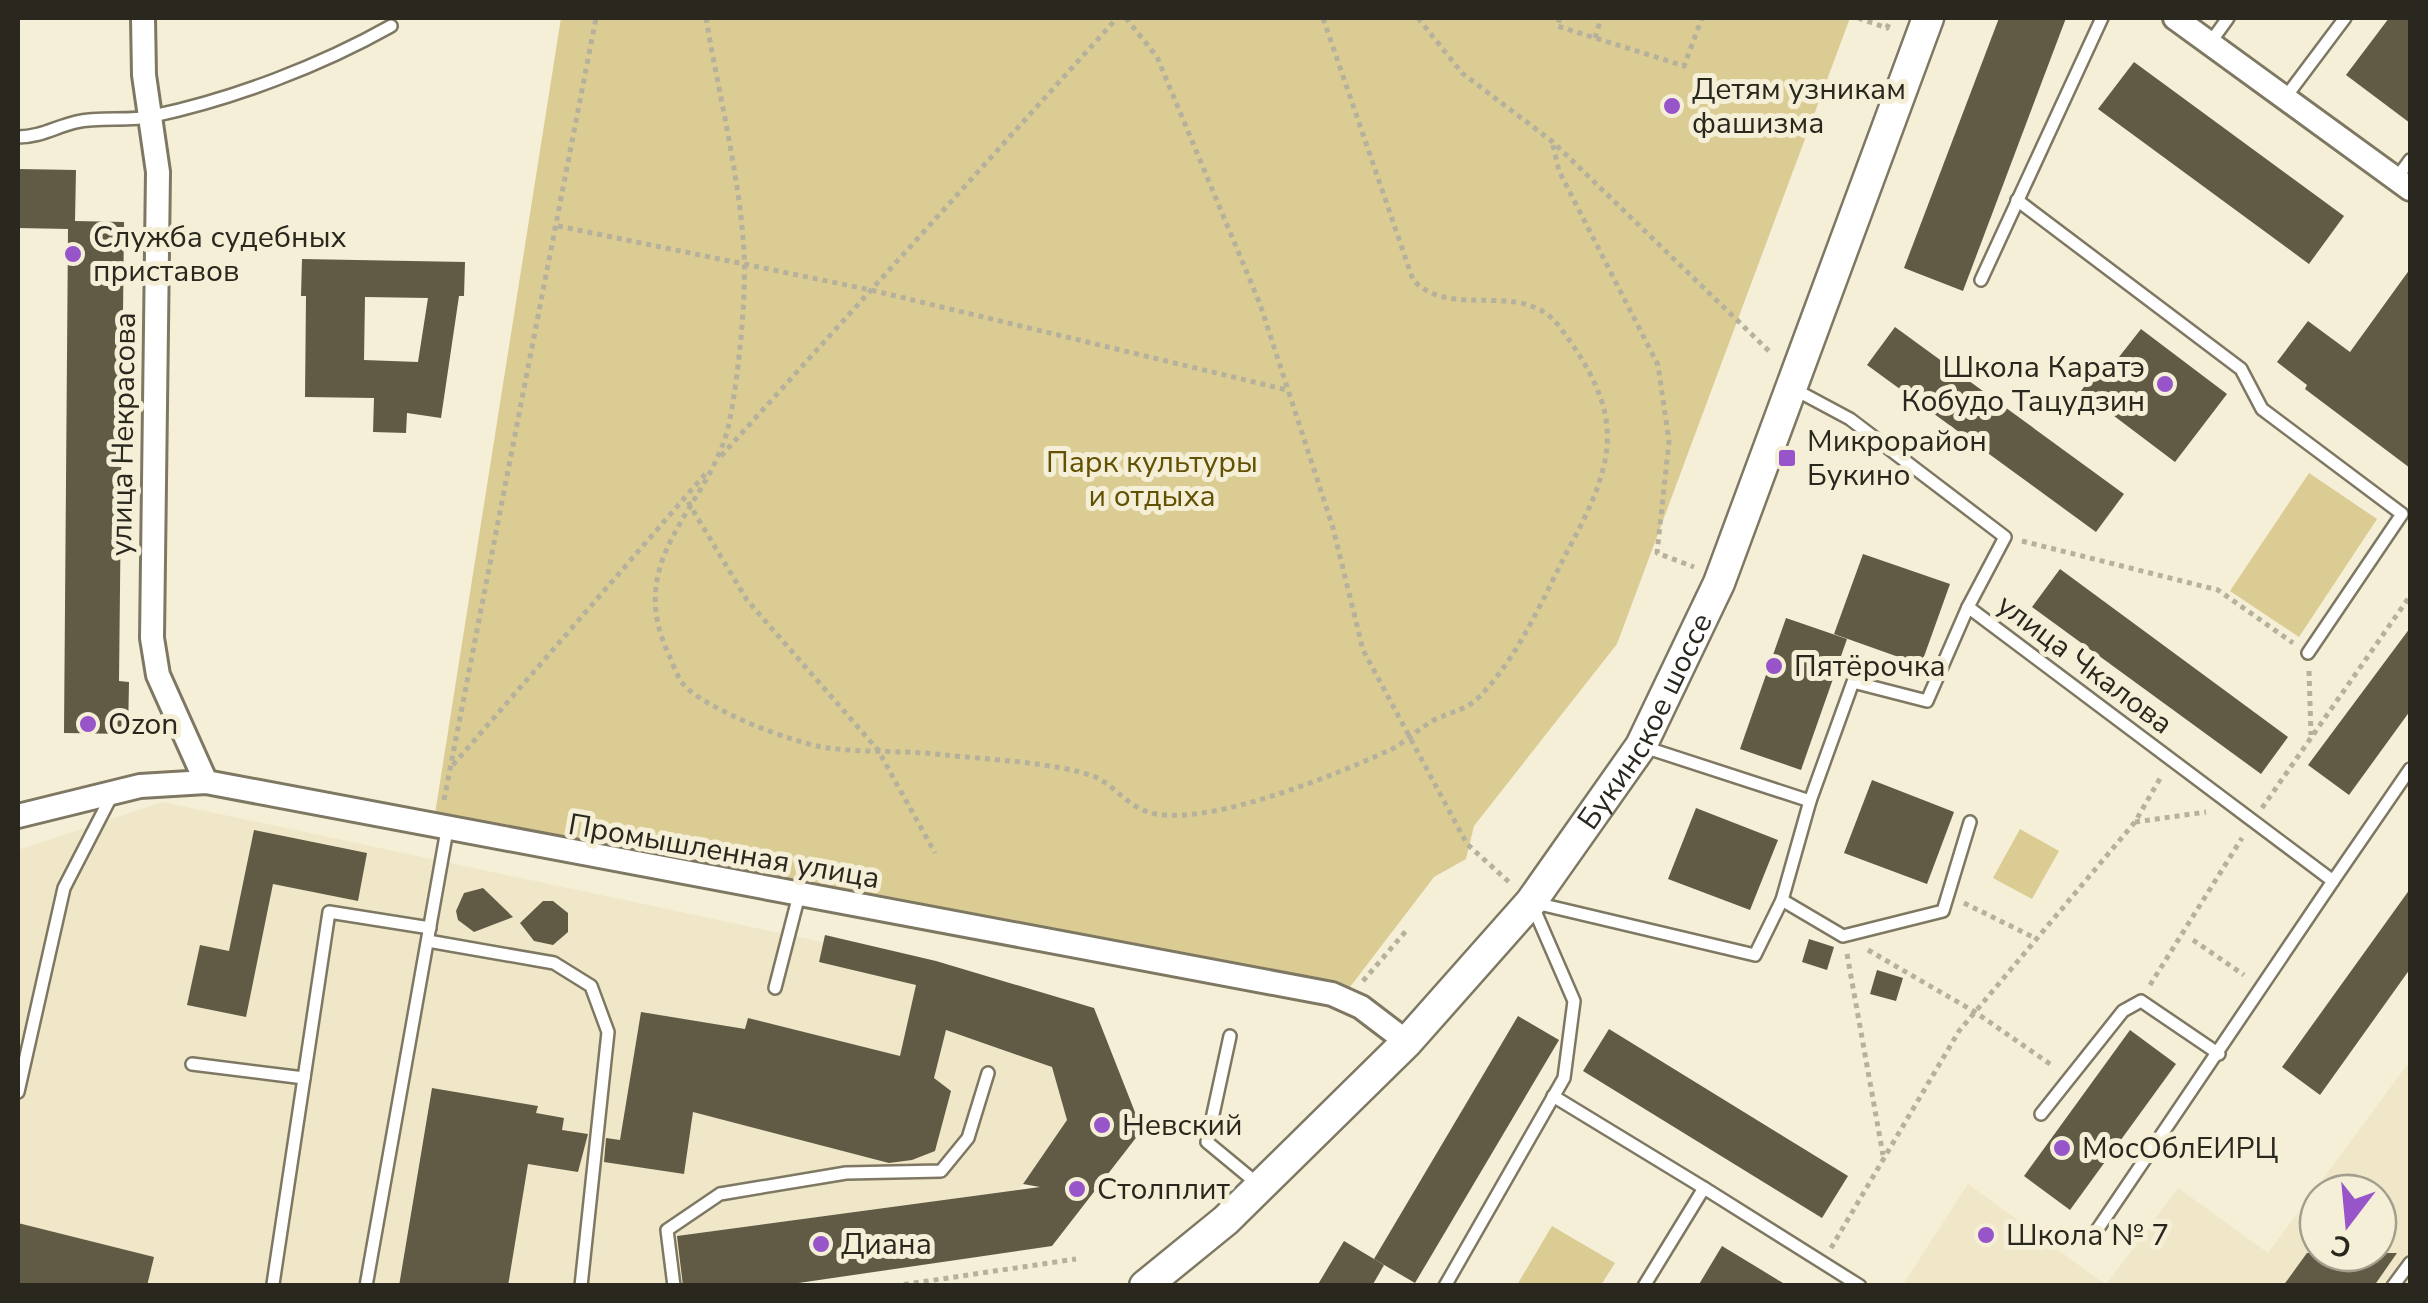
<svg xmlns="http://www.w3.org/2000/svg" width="2428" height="1303" font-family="'Nunito Sans',sans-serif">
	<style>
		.built { fill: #efe7c7; fill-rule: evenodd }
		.green { fill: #dbcc94 }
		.building { fill: #615b46; fill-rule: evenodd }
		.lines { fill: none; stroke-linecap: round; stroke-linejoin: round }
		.service-casing { stroke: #7e7863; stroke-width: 16 }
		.minor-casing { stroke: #7e7863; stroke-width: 28 }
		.secondary-casing { stroke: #7e7863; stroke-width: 35 }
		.path { stroke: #b5b19d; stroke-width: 5; stroke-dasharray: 5 5; stroke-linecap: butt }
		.service { stroke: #fff; stroke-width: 11 }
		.minor { stroke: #fff; stroke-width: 22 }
		.secondary { stroke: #fff; stroke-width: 30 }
		.poi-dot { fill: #9854c9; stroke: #f5efd7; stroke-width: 4 }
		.labels { text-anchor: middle; stroke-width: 10; stroke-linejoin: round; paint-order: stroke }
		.poi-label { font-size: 30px; fill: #29271e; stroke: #f5efd7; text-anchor: start }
		.street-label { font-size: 30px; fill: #29271e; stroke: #f5efd7 }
		.park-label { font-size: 30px; fill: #625102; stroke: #f5efd7 }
	</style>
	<rect width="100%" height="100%" fill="#f5efd7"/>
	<!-- built -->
	<g class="built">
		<path d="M163,802L958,971L1052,1067L1067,1120L1018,1190L677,1236L683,1285H18V850Z"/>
		<path d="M2410,1061V1285L1902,1286L1968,1184L2106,1285L2178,1188L2268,1253ZM2318,1193H2378V1253H2318Z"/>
	</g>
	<!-- green -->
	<g class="green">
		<path d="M561,18H1850L1617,644L1474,826L1466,859L1434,877L1350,987L435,814Z"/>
		<path d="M2309,473L2377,519L2299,637L2230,591Z"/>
		<path d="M2020,829L2059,851L2032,899L1993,878Z"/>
		<path d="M1552,1226L1615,1263L1601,1285H1517Z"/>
	</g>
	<!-- building -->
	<g class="building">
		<path d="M1999,18H2066L1963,291L1904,268Z"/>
		<path d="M2389,18H2410V123L2346,75Z"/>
		<path d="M2134,62L2344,216L2309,264L2098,109Z"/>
		<path d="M18,169L76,170L75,221L124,222L119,681L129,682L128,734L64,733L68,229L18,228Z"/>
		<path d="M302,259L465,262L464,296H459L441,418L407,413L406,433L373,432L374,398L305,397L306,296H301ZM365,297L428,298L418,362L364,360Z"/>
		<path d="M2410,269V468L2305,389L2307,385L2277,362L2308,321L2350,352Z"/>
		<path d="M1895,327L2124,494L2096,532L1867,365Z"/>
		<path d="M2141,329L2227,394L2175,462L2081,391L2100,365L2108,371Z"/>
		<path d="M1863,554L1950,584L1921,665L1834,634Z"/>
		<path d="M2060,569L2288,737L2261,774L2032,607Z"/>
		<path d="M1786,618L1847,639L1801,770L1740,749Z"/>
		<path d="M2410,628V711L2349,795L2308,765Z"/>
		<path d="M1872,780L1954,812L1927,884L1844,853Z"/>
		<path d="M1696,808L1778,840L1750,910L1668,879Z"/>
		<path d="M254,830L367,853L358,901L273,884L246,1017L187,1005L200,945L229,951Z"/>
		<path d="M483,888L513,917L474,932L458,920L456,911L464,893Z"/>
		<path d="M2410,889V969L2320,1095L2282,1067Z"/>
		<path d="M543,901H553L568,913V932L553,945L534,941L520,923Z"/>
		<path d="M825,935L936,961L1094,1008L1142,1130L1052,1246L778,1286H683L677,1236L1040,1187L1023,1184L1067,1120L1052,1067L946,1030L934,1078L951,1091L935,1151L912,1160L889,1163L693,1112L684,1174L604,1162L606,1138L620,1140L641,1012L745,1029L748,1018L900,1056L916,985L819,962Z"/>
		<path d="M1809,939L1834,947L1827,970L1802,962Z"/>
		<path d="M1877,970L1903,978L1896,1001L1870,994Z"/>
		<path d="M1518,1016L1559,1040L1415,1283L1374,1259Z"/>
		<path d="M1609,1029L1848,1176L1822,1218L1583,1071Z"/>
		<path d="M2130,1030L2176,1064L2070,1210L2024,1176Z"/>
		<path d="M432,1088L538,1106L536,1113L564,1118L562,1130L588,1134L578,1172L528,1164L508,1286H399Z"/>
		<path d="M18,1223L154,1257L147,1286H18Z"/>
		<path d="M1344,1241L1384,1265L1372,1286H1317Z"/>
		<path d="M1722,1246L1788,1286H1698Z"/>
		<path d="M2307,1253H2397L2374,1286H2283Z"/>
	</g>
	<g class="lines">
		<defs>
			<g id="service">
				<path d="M2210,43L2228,18"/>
				<path d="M2285,98L2345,18"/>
				<path d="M18,137C40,137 55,127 76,122C101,116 129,122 153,116C233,99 320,66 391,26"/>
				<path d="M2396,179L2410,160"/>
				<path d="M2017,200L2241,369L2262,409L2402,514L2308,653"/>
				<path d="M1981,280L2102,18"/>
				<path d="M1794,389L1850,419L2005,537L1968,607L2333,881L2410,769"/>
				<path d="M1641,746L1810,801L1853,682L1927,701L1968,607"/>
				<path d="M1782,900L1843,936L1943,911L1970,822"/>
				<path d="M428,941L554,963L591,986L608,1032L581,1286"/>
				<path d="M775,988L799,895"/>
				<path d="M1230,1036L1207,1142L1259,1185"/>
				<path d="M192,1064L304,1078"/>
				<path d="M18,1092L64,888L113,793"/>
				<path d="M1553,1096L1704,1188"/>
				<path d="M2041,1114L2123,1011L2141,1001L2219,1054"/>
				<path d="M2093,1236L2333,881"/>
				<path d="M273,1284L329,912L430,928"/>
				<path d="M366,1286L447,830"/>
				<path d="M674,1286L667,1230L720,1194L846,1173L941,1171L968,1138L988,1073"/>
				<path d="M1445,1286L1564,1078L1574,1001L1531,902L1755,955L1782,900L1810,801"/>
				<path d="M1644,1286L1704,1188L1860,1286"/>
				<path d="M2393,1286L2410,1263"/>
			</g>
			<g id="minor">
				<path d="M143,18L144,75L158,172L152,638L158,675L206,782"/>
				<path d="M2175,18L2410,189"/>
				<path d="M18,816L140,786L206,782L1332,994L1361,1007L1407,1042"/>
			</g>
			<g id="secondary">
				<path id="s1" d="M1145,1286L1226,1220L1407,1042L1531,902L1641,746L1719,583L1928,18"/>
			</g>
		</defs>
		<!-- service casing -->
		<use href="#service" class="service-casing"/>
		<!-- minor casing -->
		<use href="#minor" class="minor-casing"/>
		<!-- secondary casing -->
		<use href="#secondary" class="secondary-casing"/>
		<!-- path -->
		<g class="path">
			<path d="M706,18C718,90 737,165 743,238C748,287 739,371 730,419C713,507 621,554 669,655C673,664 677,676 683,684C704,709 795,744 828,748C866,753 906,750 945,755C985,759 1058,763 1093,776C1117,786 1128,809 1156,814C1216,824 1335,775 1390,750C1406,742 1418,729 1434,720C1451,711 1466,711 1480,696C1519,656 1543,598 1568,550C1618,457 1626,415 1559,326C1522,278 1452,321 1413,280L1323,18"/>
			<path d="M1126,18L1157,57L1260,304L1333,528L1363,650L1467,844L1510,883"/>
			<path d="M1418,18L1462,73L1553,142L1771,353"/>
			<path d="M1560,18L1557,26L1684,66L1702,18"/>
			<path d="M1858,18L1887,28L1891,18"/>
			<path d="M1595,38L1601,18"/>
			<path d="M1553,145L1559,171L1658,365L1669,441L1657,553L1694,567"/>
			<path d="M558,226L871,290L1287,390"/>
			<path d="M721,456L1117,18"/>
			<path d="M688,502L747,600L878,750L935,853"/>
			<path d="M2022,541L2218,590L2293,643"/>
			<path d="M2309,671L2311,735"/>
			<path d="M453,765L707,472"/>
			<path d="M444,800L596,18"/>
			<path d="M2262,808L2410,596"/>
			<path d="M2135,822L2206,812"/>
			<path d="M1964,903L2037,939"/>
			<path d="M2193,940L2244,975"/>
			<path d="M1868,950L1975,1012L2053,1066"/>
			<path d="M1847,954L1883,1155"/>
			<path d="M1363,981L1406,931"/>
			<path d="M2150,985L2242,838"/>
			<path d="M1831,1248L1959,1031L2135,822L2162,775"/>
			<path d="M894,1286L1076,1259"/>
		</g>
		<!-- service -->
		<use href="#service" class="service"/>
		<!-- minor -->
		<use href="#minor" class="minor"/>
		<!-- secondary -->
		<use href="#secondary" class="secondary"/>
	</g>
	<!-- markers -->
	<g class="poi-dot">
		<circle cx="1672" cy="106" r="10"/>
		<circle cx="73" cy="254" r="10"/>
		<circle cx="2165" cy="384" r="10"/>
		<rect x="1777" y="448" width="20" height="20" rx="5"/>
		<circle cx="1774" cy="666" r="10"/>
		<circle cx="88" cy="724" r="10"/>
		<circle cx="1102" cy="1125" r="10"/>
		<circle cx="2062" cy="1148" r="10"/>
		<circle cx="1077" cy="1189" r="10"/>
		<circle cx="1986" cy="1235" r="10"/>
		<circle cx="821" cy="1244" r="10"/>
	</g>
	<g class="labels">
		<!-- poi labels -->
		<g class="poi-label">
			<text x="1692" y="99">Детям узникам<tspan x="1692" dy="34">фашизма</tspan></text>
			<text x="93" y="247">Служба судебных<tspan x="93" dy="34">приставов</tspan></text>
			<text x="2145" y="377" text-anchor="end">Школа Каратэ<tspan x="2145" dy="34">Кобудо Тацудзин</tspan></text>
			<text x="1807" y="451">Микрорайон<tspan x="1807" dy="34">Букино</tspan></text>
			<text x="1794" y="676">Пятёрочка</text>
			<text x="108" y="734">Ozon</text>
			<text x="1122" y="1135">Невский</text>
			<text x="2082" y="1158">МосОблЕИРЦ</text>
			<text x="1097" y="1199">Столплит</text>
			<text x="2006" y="1245">Школа № 7</text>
			<text x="841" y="1254">Диана</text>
		</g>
		<!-- street labels -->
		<g class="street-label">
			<text transform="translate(123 434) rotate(-89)" y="10">улица Некрасова</text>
			<text transform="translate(2085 664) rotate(37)" y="10">улица Чкалова</text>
			<text dy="10" stroke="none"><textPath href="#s1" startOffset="760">Букинское шоссе</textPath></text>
			<text transform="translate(724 851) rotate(10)" y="10">Промышленная улица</text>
		</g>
		<!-- park labels -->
		<g class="park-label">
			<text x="1152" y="472">Парк культуры<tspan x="1152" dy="34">и отдыха</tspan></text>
		</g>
	</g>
	<!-- border -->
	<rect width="2428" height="1303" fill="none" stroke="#29271e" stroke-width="40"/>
	<!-- north arrow -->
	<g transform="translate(2348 1223) rotate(196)"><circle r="48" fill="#f5efd7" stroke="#a39f8d" stroke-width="2.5"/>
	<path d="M0-8L18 38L0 25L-18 38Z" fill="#9854c9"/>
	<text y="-15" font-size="28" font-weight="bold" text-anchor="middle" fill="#29271e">С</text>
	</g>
</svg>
